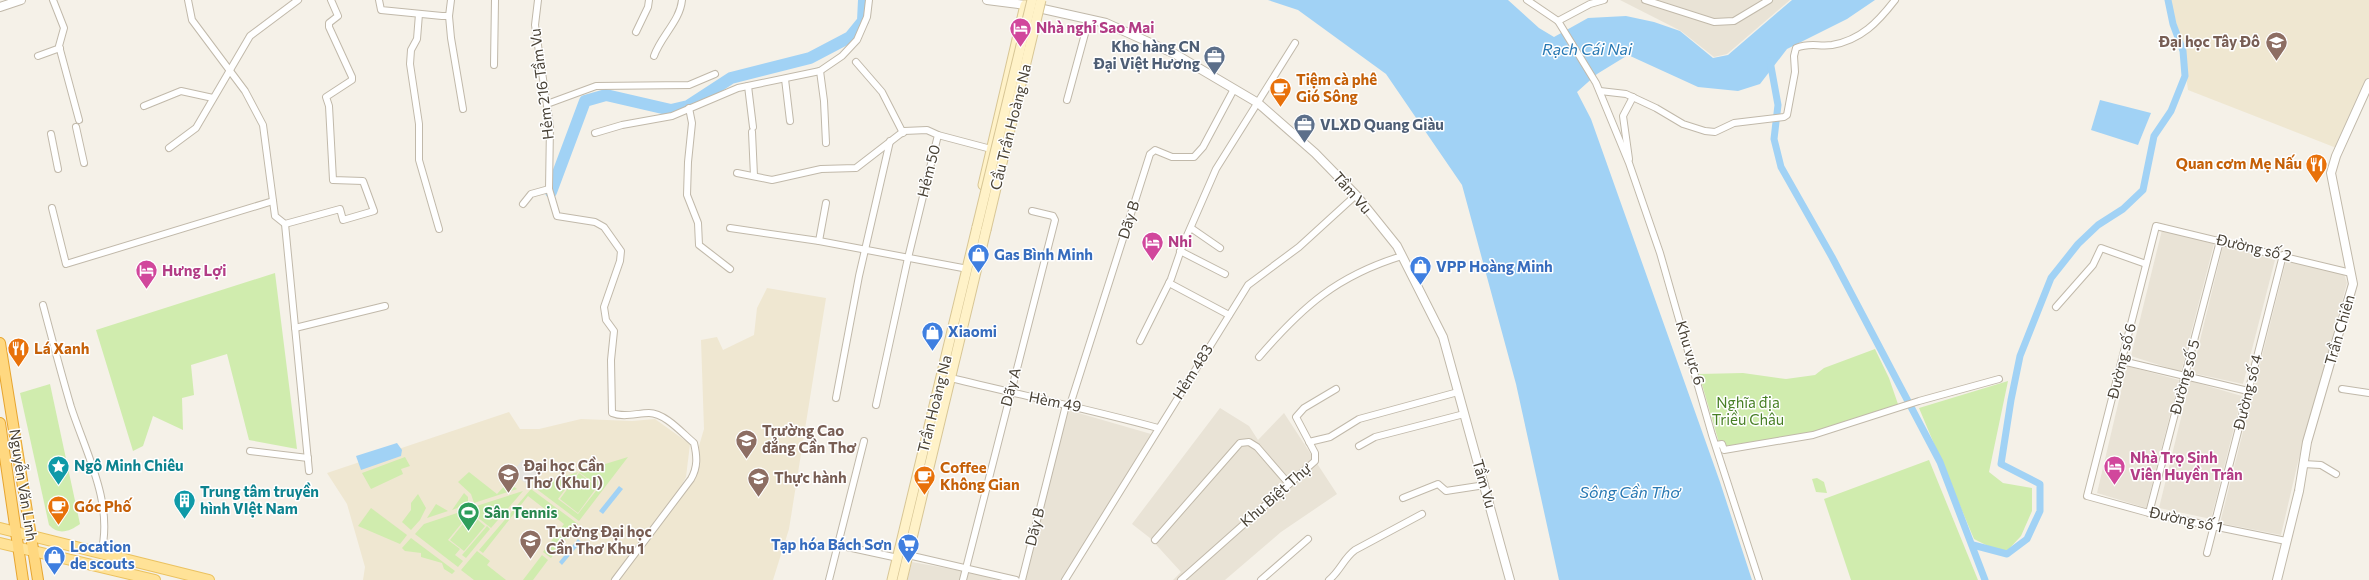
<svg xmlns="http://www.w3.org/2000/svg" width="2369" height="580" font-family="Commissioner,sans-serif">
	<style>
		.residential { fill: #e9e3d6 }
		.education { fill: #efe7d1 }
		.green { fill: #d0ecae }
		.parking { fill: #e6e4e0 }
		.water { fill: #a1d2f5 }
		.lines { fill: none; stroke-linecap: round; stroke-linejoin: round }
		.canal { stroke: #a1d2f5; stroke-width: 7 }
		.river { stroke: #a1d2f5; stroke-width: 12 }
		.minor-casing { stroke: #c1b9aa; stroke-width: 8 }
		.tertiary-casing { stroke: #c1b9aa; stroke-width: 10 }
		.secondary-casing { stroke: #d8c695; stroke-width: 11 }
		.primary-casing { stroke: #ebc260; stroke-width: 12 }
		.trunk-casing { stroke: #e7a530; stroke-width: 12 }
		.minor { stroke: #fff; stroke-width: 6 }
		.tertiary { stroke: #fff; stroke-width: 8 }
		.secondary { stroke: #fff2c8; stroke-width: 9 }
		.primary { stroke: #ffe297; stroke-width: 10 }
		.trunk { stroke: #ffd880; stroke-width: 10 }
		.secondary-bridge-casing { stroke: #d8c695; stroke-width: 11; stroke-linecap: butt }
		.secondary-bridge { stroke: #fff2c8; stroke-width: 9 }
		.labels { text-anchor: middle; stroke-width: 3; stroke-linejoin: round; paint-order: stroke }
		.hotel-label { font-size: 15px; font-weight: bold; fill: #b23c85; stroke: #fff; text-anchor: start }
		.education-label { font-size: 15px; font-weight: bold; fill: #785e54; stroke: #fff; text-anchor: start }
		.service-label { font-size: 15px; font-weight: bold; fill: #4e5e75; stroke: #fff; text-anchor: end }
		.food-label { font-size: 15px; font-weight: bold; fill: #c56008; stroke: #fff; text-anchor: start }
		.street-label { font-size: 15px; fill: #494236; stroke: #fff }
		.shop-label { font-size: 15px; font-weight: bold; fill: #366cbe; stroke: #fff; text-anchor: start }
		.park-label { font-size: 15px; fill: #477f25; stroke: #fff }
		.culture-label { font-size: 15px; font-weight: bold; fill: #0d838f; stroke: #fff; text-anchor: start }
		.leisure-label { font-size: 15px; font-weight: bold; fill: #27864d; stroke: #fff; text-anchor: start }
		.water-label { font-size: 16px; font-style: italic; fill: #2778b3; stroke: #fff }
	</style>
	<rect width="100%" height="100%" fill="#f5f1e8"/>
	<!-- residential -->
	<g class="residential">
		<path d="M1620,0H1790L1727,54L1714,57L1681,31Z"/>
		<path d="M2162,230L2214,244L2181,372L2131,356Z"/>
		<path d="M2223,246L2275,260L2243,384L2192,373Z"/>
		<path d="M2286,261L2344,274L2347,283L2298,462L2281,535L2220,523Z"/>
		<path d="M2127,366L2179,380L2146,508L2097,493Z"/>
		<path d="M2190,381L2242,396L2211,519L2159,508Z"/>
		<path d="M1220,408L1249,426L1258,440L1284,413L1337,494L1281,532L1225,580H1173L1181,572L1150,538L1132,524Z"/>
		<path d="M1068,410L1151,434L1062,580H1024Z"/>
		<path d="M912,562L968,572L999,580H907Z"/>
	</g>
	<!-- education -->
	<g class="education">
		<path d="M2170,0H2369V83L2339,149L2188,90L2181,41Z"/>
		<path d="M767,288L826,298L789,529L773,580H618L686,490L704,429L701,340L717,337L723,350L754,335L757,308Z"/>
		<path d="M509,412L520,429H539L581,419L632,421L655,419L690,444L686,477L681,486L612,580H363L365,567L347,504L327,473Z"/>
	</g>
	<!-- green -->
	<g class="green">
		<path d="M275,273L297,449L249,440L227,354L191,365L194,395L182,398L183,430L153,416L143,446L133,451L96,330Z"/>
		<path d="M1875,349L1889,378L1900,410L1808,439L1722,453L1699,374L1743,373L1786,379L1815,375L1824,368Z"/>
		<path d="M2008,381L1989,472L2003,483L2032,488V511L2021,536L2007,551L1992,548L1974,539L1919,408Z"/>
		<path d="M50,384L80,524C70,531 59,536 49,525L20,393Z"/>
		<path d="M405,457L410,466L401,469L403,474L371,489L362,473Z"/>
		<path d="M628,457L579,521L534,487L578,472L558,499L578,514L599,487L579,472Z"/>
		<path d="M1929,460L1978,580H1851L1824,499Z"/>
		<path d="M469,472L497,494L508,482L517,489L474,503L471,494L458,482Z"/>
		<path d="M579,473L597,487L578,513L560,499Z"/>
		<path d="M1817,478L1824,482L1827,493L1816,492L1812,479Z"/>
		<path d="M531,489L578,524L551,558L543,552L564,524L528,496L483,553L479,550Z"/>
		<path d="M523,491L491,528L467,509Z"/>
		<path d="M464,493L468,497V504L452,510Z"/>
		<path d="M418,494L426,508L420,520L411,530L402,522L411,510V503Z"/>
		<path d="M436,504L448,511L427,518Z"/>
		<path d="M371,508L407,535L400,544L358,526Z"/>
		<path d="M466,510L470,513L448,540L460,549L455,555L463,561L458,567L415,534L424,524Z"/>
		<path d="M471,514L485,526L464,551L450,540Z"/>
		<path d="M487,526L490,529L466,558L462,555Z"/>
		<path d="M411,538L455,571L452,574L444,569L442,563L421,557V553L405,551L402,548Z"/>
		<path d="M477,551L490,561L487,565L506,580H474L461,570Z"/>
		<path d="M542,555L548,560L533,580H523Z"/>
	</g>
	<!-- parking -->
	<path class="parking" d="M523,459L539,472L528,485L512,473Z"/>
	<!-- water -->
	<g class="water">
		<path d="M1268,0H1508L1539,28L1554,37L1588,18L1626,16L1654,22L1680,31L1713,58L1728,55L1792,0H1875L1847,19L1787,49L1760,84L1738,91L1698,87L1628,55L1597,74L1577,92L1591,119L1720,482L1752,580H1559L1516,384L1462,185L1386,74L1298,10Z"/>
		<path d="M2100,100L2151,113L2138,145L2091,130Z"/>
		<path d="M397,443L402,450L401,456L361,470L356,456Z"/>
		<path d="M619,486L623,489L603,514L599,511Z"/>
		<path d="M578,539L581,542L562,565L559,562Z"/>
	</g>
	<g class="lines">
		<!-- canal -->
		<g class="canal">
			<path d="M1770,61L1778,105L1774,139L1781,167L1832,257L1940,462L1985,580"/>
			<path d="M1973,545L2007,554L2027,539L2040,511V484L2001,464L2011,400L2020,356L2051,278L2078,244L2098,225L2123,209L2143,190L2154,136L2171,111L2185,76L2183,51L2173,24L2168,0"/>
		</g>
		<!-- river -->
		<path class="river" d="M551,192L585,101L606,95L671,110L688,106L731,78L810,58L850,37L863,21L864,0"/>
		<defs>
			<g id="minor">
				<path d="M53,0L64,28L59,46L79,120"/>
				<path d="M188,0L192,20L245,91L263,125L275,216L285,224L309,471"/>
				<path d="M379,0L381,10L442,16H449L451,0"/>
				<path d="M538,0L535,25L550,126L549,189L557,216L595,222L604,227L621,251L620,261L604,307L606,320L614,331L611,360L612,413C624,418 637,413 649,413C665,413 682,433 694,443C697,456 698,467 691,479L615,580"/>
				<path d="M1527,0L1558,21L1590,4L1604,0"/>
				<path d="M1645,0L1714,22L1734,21L1769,0"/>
				<path d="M419,14L417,39L411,50L410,64L419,124V160L439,229"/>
				<path d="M449,16L451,38L463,109"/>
				<path d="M1558,21L1596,83L1629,163L1660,253L1712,435L1759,580"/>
				<path d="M636,32L648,7L649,0"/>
				<path d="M38,56L60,48"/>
				<path d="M654,56C661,36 680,21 682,0"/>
				<path d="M856,62L882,92L903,133"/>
				<path d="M494,65L495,0"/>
				<path d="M820,71L824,101L826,143"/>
				<path d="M785,79L790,121"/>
				<path d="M748,86L753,127"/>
				<path d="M1600,91L1626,94L1656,108L1683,124L1705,131L1715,132L1734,123L1784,117L1787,115L1795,72L1794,56L1796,48C1811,42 1818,47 1832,45C1861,40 1878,22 1895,0"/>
				<path d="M1067,100L1089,19"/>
				<path d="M547,104L596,86L689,85L715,74"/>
				<path d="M144,106L181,91L213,98"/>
				<path d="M689,108L692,123L688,162L687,195L698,223L699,245L730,269"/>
				<path d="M76,127L84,163"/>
				<path d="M752,132L754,176"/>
				<path d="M595,133L622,125L672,116L738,88L820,71L842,56L857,40L867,17L869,0"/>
				<path d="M51,134L58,169"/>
				<path d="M938,135L991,149"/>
				<path d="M169,148L196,128L250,36L298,0"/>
				<path d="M1629,159L1623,116L1633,97"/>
				<path d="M737,173L772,180L821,169L856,168L904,131L927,130L938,135L908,258L876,405"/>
				<path d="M523,204L531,194L549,189"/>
				<path d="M52,208L66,264L273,201"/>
				<path d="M285,224L340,209L343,220L374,211L363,181L333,180L329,106L326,97L352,80V77L329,27V23L338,16L331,0"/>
				<path d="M730,228L819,241L968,269"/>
				<path d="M1191,228L1220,248"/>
				<path d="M819,241L826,203"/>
				<path d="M1180,251L1225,274"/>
				<path d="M1169,283L1229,315"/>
				<path d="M43,305C52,339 61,373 71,407C86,453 114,504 101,553"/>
				<path d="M2056,307L2093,265L2101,248L2146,264"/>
				<path d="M295,328L385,306"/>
				<path d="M1140,341L1171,279L1182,247L1216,169L1295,43"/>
				<path d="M1259,357C1303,306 1337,276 1402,256"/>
				<path d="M2122,361L2248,391"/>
				<path d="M951,378C1020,395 1089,409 1158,428"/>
				<path d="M2342,389L2369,393"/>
				<path d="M836,398L859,276L890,141"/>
				<path d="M1070,405L1150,154L1155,150L1172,157H1194L1203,147L1234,89"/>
				<path d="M1309,442L1330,437L1359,419L1458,392"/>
				<path d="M1716,445L1722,444L1724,450L1813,435L1919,401L1999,379"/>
				<path d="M1359,446L1375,437L1464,414"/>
				<path d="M250,451L308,458"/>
				<path d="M2303,464L2321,465L2336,474"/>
				<path d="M1403,498L1438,484L1446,491L1485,485"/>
				<path d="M2149,513L2220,241"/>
				<path d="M1155,540L1240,443L1249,442L1257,447L1289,484"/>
				<path d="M2286,541L2149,513L2087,496L2156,226L2351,273"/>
				<path d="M838,545L898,558"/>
				<path d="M2207,553L2283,255"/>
				<path d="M908,555L1016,580"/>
				<path d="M829,580L864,441"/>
				<path d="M963,580L1055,220L1053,216L1032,211"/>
				<path d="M1022,580L1066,405"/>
				<path d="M1065,580L1248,285L1299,247L1356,195"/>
				<path d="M1181,580L1315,461V453L1296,417L1304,408L1336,389"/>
				<path d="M1261,580L1308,539"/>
				<path d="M1329,580C1340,571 1344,558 1355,550L1422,514"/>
			</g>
			<g id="tertiary">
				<path d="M987,0L1025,5L1106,23L1175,54L1258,103L1315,153L1356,195L1397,246L1443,337L1510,580"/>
				<path d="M0,7L21,0"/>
				<path d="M2277,580L2299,491L2307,442L2353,284L2331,173L2336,156L2369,83"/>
			</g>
			<g id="secondary">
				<path d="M983,185L1025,5"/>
				<path d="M892,580L977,227"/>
				<path d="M902,580L986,230"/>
			</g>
			<g id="primary">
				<path d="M0,528L209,580"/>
				<path d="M0,543L155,580"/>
			</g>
			<g id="trunk">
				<path d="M0,343L38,580"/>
				<path d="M0,423L23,580"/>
			</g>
		</defs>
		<!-- minor casing -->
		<use href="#minor" class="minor-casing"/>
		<!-- tertiary casing -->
		<use href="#tertiary" class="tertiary-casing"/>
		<!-- secondary casing -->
		<use href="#secondary" class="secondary-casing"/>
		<!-- primary casing -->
		<use href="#primary" class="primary-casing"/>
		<!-- trunk casing -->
		<use href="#trunk" class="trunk-casing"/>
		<!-- minor -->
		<use href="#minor" class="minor"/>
		<!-- tertiary -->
		<use href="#tertiary" class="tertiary"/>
		<!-- secondary -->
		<use href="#secondary" class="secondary"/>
		<!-- primary -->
		<use href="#primary" class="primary"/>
		<!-- trunk -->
		<use href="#trunk" class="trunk"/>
		<defs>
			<g id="secondary-bridge">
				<path d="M977,227L1032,0"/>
				<path d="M986,230L1041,0"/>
			</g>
		</defs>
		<!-- secondary-bridge casing -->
		<use href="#secondary-bridge" class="secondary-bridge-casing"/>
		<!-- secondary-bridge -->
		<use href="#secondary-bridge" class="secondary-bridge"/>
	</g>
	<!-- icons -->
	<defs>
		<symbol id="hotel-pin" viewBox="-11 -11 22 30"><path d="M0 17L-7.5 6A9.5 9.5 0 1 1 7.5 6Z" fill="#d1479c" stroke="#fff"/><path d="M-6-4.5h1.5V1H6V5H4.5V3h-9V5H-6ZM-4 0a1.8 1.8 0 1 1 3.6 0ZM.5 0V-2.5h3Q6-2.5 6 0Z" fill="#fff"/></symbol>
		<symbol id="university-pin" viewBox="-11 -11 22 30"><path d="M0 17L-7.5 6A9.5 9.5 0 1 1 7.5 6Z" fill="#8d6e63" stroke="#fff"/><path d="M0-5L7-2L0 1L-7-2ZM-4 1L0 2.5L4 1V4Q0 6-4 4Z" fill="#fff"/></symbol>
		<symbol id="office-pin" viewBox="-11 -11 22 30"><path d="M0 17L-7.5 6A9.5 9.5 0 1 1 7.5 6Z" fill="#5c6f8a" stroke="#fff"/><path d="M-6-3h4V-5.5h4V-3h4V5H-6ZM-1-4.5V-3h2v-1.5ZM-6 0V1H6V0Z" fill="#fff"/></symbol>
		<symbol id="cafe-pin" viewBox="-11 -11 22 30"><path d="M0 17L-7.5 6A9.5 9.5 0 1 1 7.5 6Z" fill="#e8710a" stroke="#fff"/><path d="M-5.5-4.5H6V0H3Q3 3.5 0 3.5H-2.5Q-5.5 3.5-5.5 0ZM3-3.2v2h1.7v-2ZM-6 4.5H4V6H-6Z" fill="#fff"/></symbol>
		<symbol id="restaurant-pin" viewBox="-11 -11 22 30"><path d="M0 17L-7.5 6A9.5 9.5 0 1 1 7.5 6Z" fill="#e8710a" stroke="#fff"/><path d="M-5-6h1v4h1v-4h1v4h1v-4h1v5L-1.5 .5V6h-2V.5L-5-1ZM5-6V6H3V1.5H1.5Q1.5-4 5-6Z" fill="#fff"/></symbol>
		<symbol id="shop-pin" viewBox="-11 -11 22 30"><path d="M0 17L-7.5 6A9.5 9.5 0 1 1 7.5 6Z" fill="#3f7fe0" stroke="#fff"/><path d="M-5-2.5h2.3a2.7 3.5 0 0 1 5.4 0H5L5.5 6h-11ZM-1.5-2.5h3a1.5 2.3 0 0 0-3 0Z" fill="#fff"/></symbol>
		<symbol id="sight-pin" viewBox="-11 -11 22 30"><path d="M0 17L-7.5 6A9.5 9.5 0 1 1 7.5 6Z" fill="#0f9aa8" stroke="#fff"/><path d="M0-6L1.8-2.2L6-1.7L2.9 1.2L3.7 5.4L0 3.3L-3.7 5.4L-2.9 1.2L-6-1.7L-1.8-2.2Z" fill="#fff"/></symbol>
		<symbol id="school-pin" viewBox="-11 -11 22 30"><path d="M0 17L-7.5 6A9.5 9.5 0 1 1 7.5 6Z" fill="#8d6e63" stroke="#fff"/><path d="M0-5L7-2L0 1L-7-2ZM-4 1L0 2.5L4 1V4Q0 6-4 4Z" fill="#fff"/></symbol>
		<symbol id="building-pin" viewBox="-11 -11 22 30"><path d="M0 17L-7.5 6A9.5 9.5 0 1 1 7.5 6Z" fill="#0f9aa8" stroke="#fff"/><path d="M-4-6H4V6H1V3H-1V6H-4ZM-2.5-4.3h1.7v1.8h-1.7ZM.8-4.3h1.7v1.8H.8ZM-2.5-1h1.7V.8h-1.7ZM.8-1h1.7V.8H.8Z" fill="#fff"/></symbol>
		<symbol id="stadium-pin" viewBox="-11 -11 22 30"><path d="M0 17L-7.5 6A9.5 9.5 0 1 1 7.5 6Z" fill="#2e9e5b" stroke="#fff"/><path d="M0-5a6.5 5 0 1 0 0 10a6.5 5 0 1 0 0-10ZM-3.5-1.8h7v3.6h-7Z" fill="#fff"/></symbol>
		<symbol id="supermarket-pin" viewBox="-11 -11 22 30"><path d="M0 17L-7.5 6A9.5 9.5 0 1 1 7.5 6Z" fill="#3f7fe0" stroke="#fff"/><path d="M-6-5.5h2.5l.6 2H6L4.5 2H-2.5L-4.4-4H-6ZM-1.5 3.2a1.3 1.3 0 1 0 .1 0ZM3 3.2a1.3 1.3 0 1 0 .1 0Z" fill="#fff"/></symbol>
	</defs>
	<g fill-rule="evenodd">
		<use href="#hotel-pin" x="1008" y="16" width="25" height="34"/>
		<use href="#university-pin" x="2264" y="30" width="25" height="34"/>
		<use href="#office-pin" x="1202" y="44" width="25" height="34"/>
		<use href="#cafe-pin" x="1268" y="76" width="25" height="34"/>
		<use href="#office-pin" x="1292" y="112" width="25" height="34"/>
		<use href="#restaurant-pin" x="2304" y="152" width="25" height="34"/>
		<use href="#hotel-pin" x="1140" y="230" width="25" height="34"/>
		<use href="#shop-pin" x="966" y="242" width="25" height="34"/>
		<use href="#shop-pin" x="1408" y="254" width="25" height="34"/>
		<use href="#hotel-pin" x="134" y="258" width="25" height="34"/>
		<use href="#shop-pin" x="920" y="320" width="25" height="34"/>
		<use href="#restaurant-pin" x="6" y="336" width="25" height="34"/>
		<use href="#university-pin" x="734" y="428" width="25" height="34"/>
		<use href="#sight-pin" x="46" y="454" width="25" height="34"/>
		<use href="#hotel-pin" x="2102" y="454" width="25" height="34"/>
		<use href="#university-pin" x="496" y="462" width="25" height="34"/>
		<use href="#cafe-pin" x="912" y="464" width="25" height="34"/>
		<use href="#school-pin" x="746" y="466" width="25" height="34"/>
		<use href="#building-pin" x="172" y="488" width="25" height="34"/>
		<use href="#cafe-pin" x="46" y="494" width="25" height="34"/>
		<use href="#stadium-pin" x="456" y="500" width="25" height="34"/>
		<use href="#university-pin" x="518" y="528" width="25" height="34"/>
		<use href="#supermarket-pin" x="896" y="532" width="25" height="34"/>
		<use href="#shop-pin" x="42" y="544" width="25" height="34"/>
	</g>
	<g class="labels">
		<!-- hotel labels -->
		<g class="hotel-label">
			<text x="1036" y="33">Nhà nghỉ Sao Mai</text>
			<text x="1168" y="247">Nhi</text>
			<text x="162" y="276">Hưng Lợi</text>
			<text x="2130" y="463">Nhà Trọ Sinh<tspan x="2130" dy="17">Viên Huyền Trân</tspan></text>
		</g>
		<!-- education labels -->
		<g class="education-label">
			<text x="2260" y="47" text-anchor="end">Đại học Tây Đô</text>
			<text x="762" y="436">Trường Cao<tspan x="762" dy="17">đẳng Cần Thơ</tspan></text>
			<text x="524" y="471">Đại học Cần<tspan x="524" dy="17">Thơ (Khu I)</tspan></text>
			<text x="774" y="483">Thực hành</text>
			<text x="546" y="537">Trường Đại học<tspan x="546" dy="17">Cần Thơ Khu 1</tspan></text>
		</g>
		<!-- service labels -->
		<g class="service-label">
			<text x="1200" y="52">Kho hàng CN<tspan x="1200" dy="17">Đại Việt Hương</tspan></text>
			<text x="1320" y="130" text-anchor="start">VLXD Quang Giàu</text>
		</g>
		<!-- food labels -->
		<g class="food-label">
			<text x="1296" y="85">Tiệm cà phê<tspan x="1296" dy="17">Gió Sông</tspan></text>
			<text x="2302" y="169" text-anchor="end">Quan cơm Mẹ Nấu</text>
			<text x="34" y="354">Lá Xanh</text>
			<text x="940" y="473">Coffee<tspan x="940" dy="17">Không Gian</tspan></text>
			<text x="74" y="512">Góc Phố</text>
		</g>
		<!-- street labels -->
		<g class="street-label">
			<text transform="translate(542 84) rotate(-97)" y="5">Hẻm 216 Tầm Vu</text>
			<text transform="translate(1011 127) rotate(-76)" y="5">Cầu Trần Hoàng Na</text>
			<text transform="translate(929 171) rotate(-76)" y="5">Hẻm 50</text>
			<text transform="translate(1352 193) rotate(49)" y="5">Tầm Vu</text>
			<text transform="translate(1129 220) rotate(-73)" y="5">Dãy B</text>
			<text transform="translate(2254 248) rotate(13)" y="5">Đường số 2</text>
			<text transform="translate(2340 330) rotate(-74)" y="5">Trần Chiên</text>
			<text transform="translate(1690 353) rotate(73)" y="5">Khu vực 6</text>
			<text transform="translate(2122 361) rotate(-76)" y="5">Đường số 6</text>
			<text transform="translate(1193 372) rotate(-58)" y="5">Hẻm 483</text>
			<text transform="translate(2185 377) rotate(-75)" y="5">Đường số 5</text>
			<text transform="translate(1011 387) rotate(-75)" y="5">Dãy A</text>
			<text transform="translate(2248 392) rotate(-76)" y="5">Đường số 4</text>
			<text transform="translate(1055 402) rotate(11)" y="5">Hèm 49</text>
			<text transform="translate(935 404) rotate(-76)" y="5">Trần Hoàng Na</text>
			<text transform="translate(1484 484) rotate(74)" y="5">Tầm Vu</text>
			<text transform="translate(23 485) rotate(81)" y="5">Nguyễn Văn Linh</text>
			<text transform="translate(1276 495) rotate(-41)" y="5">Khu Biệt Thự</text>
			<text transform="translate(2186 520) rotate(12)" y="5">Đường số 1</text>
			<text transform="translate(1035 527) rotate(-76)" y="5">Dãy B</text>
		</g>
		<!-- shop labels -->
		<g class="shop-label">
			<text x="994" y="260">Gas Bình Minh</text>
			<text x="1436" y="272">VPP Hoàng Minh</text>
			<text x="948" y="337">Xiaomi</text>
			<text x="892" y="550" text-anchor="end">Tạp hóa Bách Sơn</text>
			<text x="70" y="552">Location<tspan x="70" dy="17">de scouts</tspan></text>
		</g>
		<!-- park labels -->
		<g class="park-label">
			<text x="1748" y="408">Nghĩa địa<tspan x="1748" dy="17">Triều Châu</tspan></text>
		</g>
		<!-- culture labels -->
		<g class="culture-label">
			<text x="74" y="471">Ngô Minh Chiêu</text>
			<text x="200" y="497">Trung tâm truyền<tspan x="200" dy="17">hình VIệt Nam</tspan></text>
		</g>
		<!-- leisure labels -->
		<g class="leisure-label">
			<text x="484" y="518">Sân Tennis</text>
		</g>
		<!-- water labels -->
		<g class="water-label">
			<text x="1587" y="55">Rạch Cái Nai</text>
			<text x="1630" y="498">Sông Cần Thơ</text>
		</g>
	</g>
</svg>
